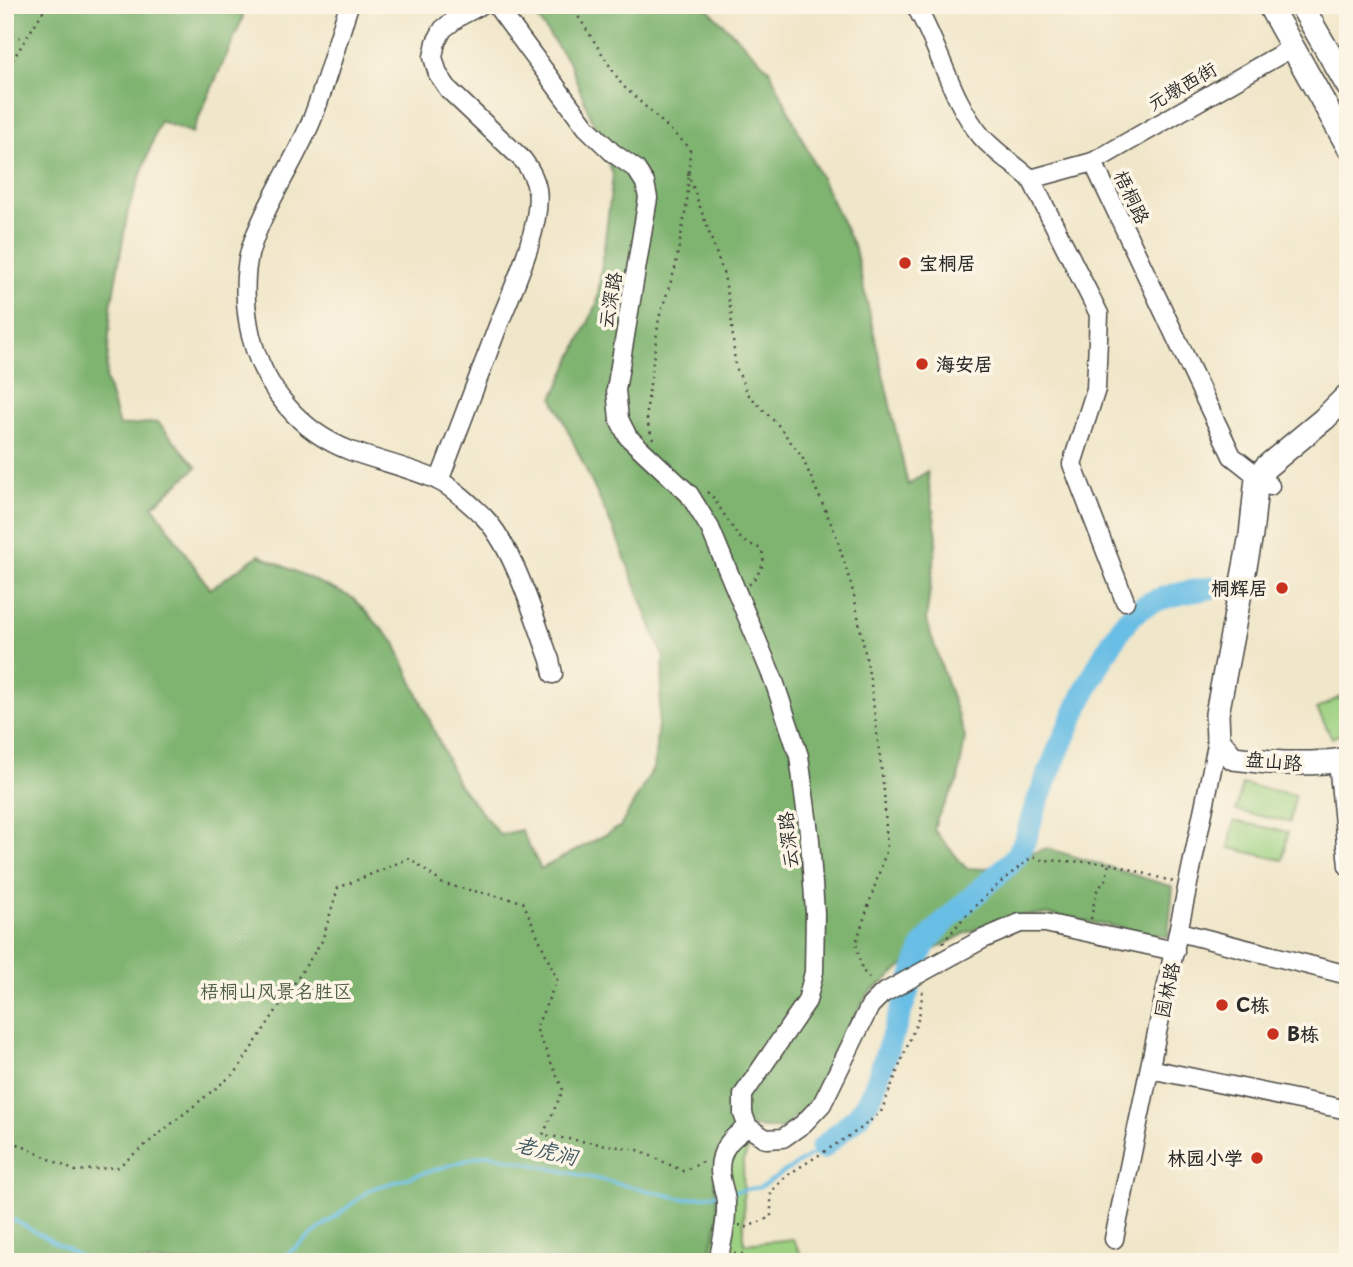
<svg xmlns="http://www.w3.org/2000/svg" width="1353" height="1267" font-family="'Playpen Sans','LXGW WenKai TC',sans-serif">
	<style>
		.green { fill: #9dd182; stroke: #647e56; stroke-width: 2 }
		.forest { fill: #7eb370; stroke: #546f4e; stroke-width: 2 }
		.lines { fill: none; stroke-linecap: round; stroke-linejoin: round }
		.stream { stroke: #69bee5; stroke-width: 3.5 }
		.river { stroke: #69bee5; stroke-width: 23 }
		.minor-casing { stroke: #494743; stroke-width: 21 }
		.major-casing { stroke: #494743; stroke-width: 26 }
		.path { stroke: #494743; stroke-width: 2.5; stroke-dasharray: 2 5; stroke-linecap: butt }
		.minor { stroke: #fff; stroke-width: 18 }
		.major { stroke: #fff; stroke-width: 23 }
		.minor-bridge-casing { stroke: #494743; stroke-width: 21; stroke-linecap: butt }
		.minor-bridge { stroke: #fff; stroke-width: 18 }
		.poi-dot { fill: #c8321e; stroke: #fcf5e5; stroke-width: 2.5 }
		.labels { text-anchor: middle; stroke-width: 7; stroke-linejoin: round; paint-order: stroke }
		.street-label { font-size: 19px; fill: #2b2b2b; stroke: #fcf5e5 }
		.poi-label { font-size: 19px; font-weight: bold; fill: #2b2b2b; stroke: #fcf5e5; text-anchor: start }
		.park-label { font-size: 19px; fill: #4d5d45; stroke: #fcf5e5 }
		.water-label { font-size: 21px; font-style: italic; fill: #3e5763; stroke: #fcf5e5 }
	</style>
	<rect width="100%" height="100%" fill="#fcf5e5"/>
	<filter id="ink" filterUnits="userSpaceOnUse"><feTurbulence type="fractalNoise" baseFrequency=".0143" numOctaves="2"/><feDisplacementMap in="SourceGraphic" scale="14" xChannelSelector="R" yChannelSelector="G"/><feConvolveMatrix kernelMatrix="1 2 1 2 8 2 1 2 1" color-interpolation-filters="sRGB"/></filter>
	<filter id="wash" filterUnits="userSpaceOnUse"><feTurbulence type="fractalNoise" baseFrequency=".00686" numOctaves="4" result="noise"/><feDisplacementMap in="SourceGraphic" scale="28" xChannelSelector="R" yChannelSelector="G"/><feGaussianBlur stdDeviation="1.57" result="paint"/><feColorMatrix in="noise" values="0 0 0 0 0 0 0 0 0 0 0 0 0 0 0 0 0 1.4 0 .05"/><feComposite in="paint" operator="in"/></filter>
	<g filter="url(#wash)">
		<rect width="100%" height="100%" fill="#f0e6c9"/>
		<!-- green -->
		<g class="green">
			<path d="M1348,693V730L1332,738L1317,709Z"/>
			<path d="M1242,784L1295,795L1290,822L1236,811Z"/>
			<path d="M1234,821L1288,832L1283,860L1229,848Z"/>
			<path d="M728,1132L753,1137L743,1162L744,1244L793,1239L805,1262H708L719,1215L714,1177Z"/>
		</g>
		<!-- forest -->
		<path class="forest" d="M5,5H244L242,20L192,133L160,121L128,211L111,307L106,380L119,426L158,422L197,467L153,506L210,589L259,555L353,598L395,643L458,784L500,835L521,830L541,869L620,827L654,767L664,659L616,535L553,398L597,304L613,175L570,64L528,5H704L769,69L855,249L908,485L927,471L937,537L926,620L965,737L958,781L937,818L934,830L966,868L984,869L1047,848L1173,887L1168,937L1048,914L1009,916L964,934L906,964L867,995L841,1041L815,1099L800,1115L780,1129L741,1126L714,1177L719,1215L708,1262H5Z"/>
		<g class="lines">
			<!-- stream -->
			<g class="stream">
				<path d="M730,1192L761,1187L822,1148"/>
				<path d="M5,1215L90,1262"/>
				<path d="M277,1262L371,1189L487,1154L685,1199L719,1194"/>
			</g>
			<!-- river -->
			<path class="river" d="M822,1148L859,1115L873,1092L923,947C943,919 971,899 996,876C1003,869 1013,862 1018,853C1028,839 1029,824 1035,808C1051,765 1104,636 1138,610C1158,595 1191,592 1215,587"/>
		</g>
	</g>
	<g filter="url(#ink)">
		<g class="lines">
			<defs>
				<g id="minor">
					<path d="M349,5C337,42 327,80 313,117C296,161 264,205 250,251C243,277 245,310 251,336C264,388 300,432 351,451C379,461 410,468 437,480C453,487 470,504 483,516C514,547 534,618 550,660L553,674"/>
					<path d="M496,5L586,127L613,153L636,169L645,183L648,198L616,390L619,419L628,437L689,494L710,528L774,681L799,756L810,840L815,913L814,972L807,1001L743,1095V1114L748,1127L766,1139L783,1138L803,1124L822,1104L870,1006L882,994"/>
					<path d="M915,5C940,47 950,98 981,136C995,152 1015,165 1031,179L1093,162L1232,456L1270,486"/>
					<path d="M1093,162L1293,47"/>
					<path d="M1031,179L1099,314L1096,389L1072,464L1125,601"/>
					<path d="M439,481C459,429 478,378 498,326C512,291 543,225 537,189C535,177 530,169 523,160L449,90L438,74L433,57L436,42L443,29L460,16L481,5"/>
					<path d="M1338,761L1348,866"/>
					<path d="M1179,932L1348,975"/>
					<path d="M955,954L983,939L1020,923H1045L1175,951"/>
					<path d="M1150,1069L1348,1110"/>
					<path d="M1114,1239L1218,740"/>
					<path d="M718,1262C722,1242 727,1222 726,1202C725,1191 720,1180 720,1170C720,1148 732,1137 748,1127"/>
				</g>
				<g id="major">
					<path d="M1269,5L1348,146"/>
					<path d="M1301,5L1348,86"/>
					<path d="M1218,740L1217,714L1251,535L1257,478L1266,467L1324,419L1348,395"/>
					<path d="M1218,740L1233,758C1273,763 1308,766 1348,759"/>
				</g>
			</defs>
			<!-- minor casing -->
			<use href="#minor" class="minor-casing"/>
			<!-- major casing -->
			<use href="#major" class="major-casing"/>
			<!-- path -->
			<g class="path">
				<path d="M571,5L622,85L690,148L687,203L675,269L659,318L647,407V422L653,439"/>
				<path d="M5,34L25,39"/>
				<path d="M5,72L47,5"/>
				<path d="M688,173L724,275L731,313L735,365L748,394L778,425L802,457L836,535L854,595L871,684L884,791L887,849L856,943L862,970L873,982"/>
				<path d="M707,492L712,496L738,536L745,542L761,549C768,564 758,574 749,585"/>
				<path d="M1091,919L1096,892L1106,879L1109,863"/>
				<path d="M943,943C969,909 998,883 1032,857L1041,860L1109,863L1174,882"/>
				<path d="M5,1138L75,1171L118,1167L236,1072L322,941L338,888L410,858L443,884L523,902L557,980L536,1028L563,1090L543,1135L638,1150L683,1171L705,1161"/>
				<path d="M739,1225L747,1227L771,1217V1192L786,1176L860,1129L881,1112L919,1017L923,990"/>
				<path d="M734,1254H745"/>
			</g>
			<!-- minor -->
			<use href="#minor" class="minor"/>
			<!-- major -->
			<use href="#major" class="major"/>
			<defs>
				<path id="minor-bridge" d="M882,994L955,954"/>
			</defs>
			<!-- minor-bridge casing -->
			<use href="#minor-bridge" class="minor-bridge-casing"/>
			<!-- minor-bridge -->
			<use href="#minor-bridge" class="minor-bridge"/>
		</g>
	</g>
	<!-- markers -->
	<g class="poi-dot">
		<circle cx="905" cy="263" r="7"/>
		<circle cx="922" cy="364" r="7"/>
		<circle cx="1282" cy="588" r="7"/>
		<circle cx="1222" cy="1005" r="7"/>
		<circle cx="1273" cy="1034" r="7"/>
		<circle cx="1257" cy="1158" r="7"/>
	</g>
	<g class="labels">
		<!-- street labels -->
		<g class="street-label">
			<text transform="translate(1182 86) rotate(-30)" y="7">元墩西街</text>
			<text transform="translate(1132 197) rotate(65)" y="7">梧桐路</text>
			<text transform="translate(610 300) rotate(-80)" y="7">云深路</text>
			<text transform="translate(1274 761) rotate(5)" y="7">盘山路</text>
			<text transform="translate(788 840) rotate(-96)" y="7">云深路</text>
			<text transform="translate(1167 990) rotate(-78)" y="7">园林路</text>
		</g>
		<!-- poi labels -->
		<g class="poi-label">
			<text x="919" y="270">宝桐居</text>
			<text x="936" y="371">海安居</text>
			<text x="1268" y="595" text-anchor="end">桐辉居</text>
			<text x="1236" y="1012">C栋</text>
			<text x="1287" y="1041">B栋</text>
			<text x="1243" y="1165" text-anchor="end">林园小学</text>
		</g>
		<!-- park labels -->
		<g class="park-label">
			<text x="276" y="998">梧桐山风景名胜区</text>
		</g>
		<!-- water labels -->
		<g class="water-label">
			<text transform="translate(546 1151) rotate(13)" y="7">老虎涧</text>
		</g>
	</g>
	<!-- margin -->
	<rect width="1353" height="1267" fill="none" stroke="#fcf5e5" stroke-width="28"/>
</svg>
